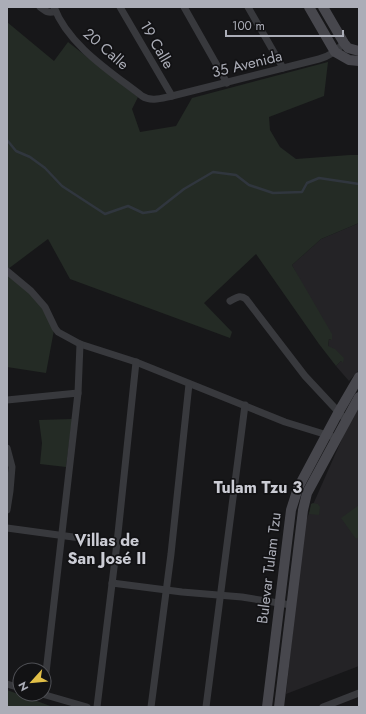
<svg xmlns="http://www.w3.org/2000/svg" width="366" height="714" font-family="Jost,sans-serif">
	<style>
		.built { fill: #242326 }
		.green { fill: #242b25 }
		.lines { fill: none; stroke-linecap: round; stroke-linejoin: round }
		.stream { stroke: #30363e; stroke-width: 2.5 }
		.street { stroke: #38393d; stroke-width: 7 }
		.secondary { stroke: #47474d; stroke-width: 10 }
		.labels { text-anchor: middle; stroke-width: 3.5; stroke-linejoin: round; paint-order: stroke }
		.street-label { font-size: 15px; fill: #abadb7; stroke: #121214 }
		.neighbourhood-label { font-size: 16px; font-weight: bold; fill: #cbccd4; stroke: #121214 }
	</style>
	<rect width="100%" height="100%" fill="#171719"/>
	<!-- built -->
	<g class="built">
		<path d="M359,223V370L349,381L336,366L341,361L343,362L328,347L329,339L331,340L292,265L321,239Z"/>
		<path d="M359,405V666L286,694L304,525L353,414Z"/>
	</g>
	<!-- green -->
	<g class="green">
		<path d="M7,22L54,61L68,42L138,97L132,109L140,132L176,126L192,98L328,62L324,96L269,117L270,130L280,147L296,159L350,155H359V223L321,239L292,265L332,334V340L329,339L328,346L335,349L344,358L343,363L341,361L336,366L319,344L256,254L204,303L232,332L230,338L70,279L48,239L8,269L46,309L54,330L46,373L7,367Z"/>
		<path d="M72,419L66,467L40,464L42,443L39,420Z"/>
		<path d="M313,503L318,504L320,507L319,515L309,514L311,504Z"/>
		<path d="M359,505V537L356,539L341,518Z"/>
		<path d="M7,690L53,707H7Z"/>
	</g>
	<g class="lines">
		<!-- stream -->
		<path class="stream" d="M7,140L16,151L30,157L45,168L62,186L105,214L128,206L143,213L156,211L184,189L213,172L236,175L249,185L273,193L302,192L307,183L319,178L359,184"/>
		<!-- street -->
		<g class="street">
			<path d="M40,7C45,11 49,14 55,11"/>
			<path d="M54,7C68,45 111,72 142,96C151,102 162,98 172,96L319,59C330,56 336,51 344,43"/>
			<path d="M120,7L172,96"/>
			<path d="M184,7L227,83"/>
			<path d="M248,7L283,68"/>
			<path d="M7,271L31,291L45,307L55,328L58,332L80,344L136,362L285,422L337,438"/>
			<path d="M230,301C236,298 240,294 246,299L305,376L346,420"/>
			<path d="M7,400L78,393"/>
			<path d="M7,448L12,467L10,491L7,510"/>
			<path d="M7,528L117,543"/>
			<path d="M112,583L182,592L242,597L291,605"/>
			<path d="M7,684L20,688"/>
			<path d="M44,690L78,393L80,344"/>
			<path d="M42,694L87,707"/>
			<path d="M97,707L117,543L136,362"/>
			<path d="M151,707L171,554L189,384"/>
			<path d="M206,707L245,405"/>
			<path d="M323,707L359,693"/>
		</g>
		<!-- secondary -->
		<g class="secondary">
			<path d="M309,7L335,52L349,60L359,61"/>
			<path d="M323,7L344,43L348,48L359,51"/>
			<path d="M267,707L291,510L298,488L338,413L359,377"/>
			<path d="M279,707L303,510L307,493L359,397"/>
		</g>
	</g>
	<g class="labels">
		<!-- street labels -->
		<g class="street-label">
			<text transform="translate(157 45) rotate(60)" y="5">19 Calle</text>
			<text transform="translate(106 49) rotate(41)" y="5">20 Calle</text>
			<text transform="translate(247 64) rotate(-14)" y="5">35 Avenida</text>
			<text transform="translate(269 568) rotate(-83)" y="5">Bulevar Tulam Tzu</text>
		</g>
		<!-- neighbourhood labels -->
		<g class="neighbourhood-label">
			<text x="258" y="493">Tulam Tzu 3</text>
			<text x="107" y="546">Villas de<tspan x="107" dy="18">San José II</tspan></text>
		</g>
	</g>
	<!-- border -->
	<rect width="366" height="714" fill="none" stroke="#abadb7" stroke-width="16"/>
	<!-- north arrow -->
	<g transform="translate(32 682) rotate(243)"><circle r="19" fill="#121214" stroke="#4f5055"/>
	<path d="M0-3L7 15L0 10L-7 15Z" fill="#e1bf47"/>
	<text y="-6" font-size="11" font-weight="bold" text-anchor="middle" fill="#abadb7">N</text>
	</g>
	<!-- scale -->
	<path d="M226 30v6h117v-6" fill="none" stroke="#abadb7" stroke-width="2"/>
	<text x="232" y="30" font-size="12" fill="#abadb7" stroke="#121214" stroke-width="3" paint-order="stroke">100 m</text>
</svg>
